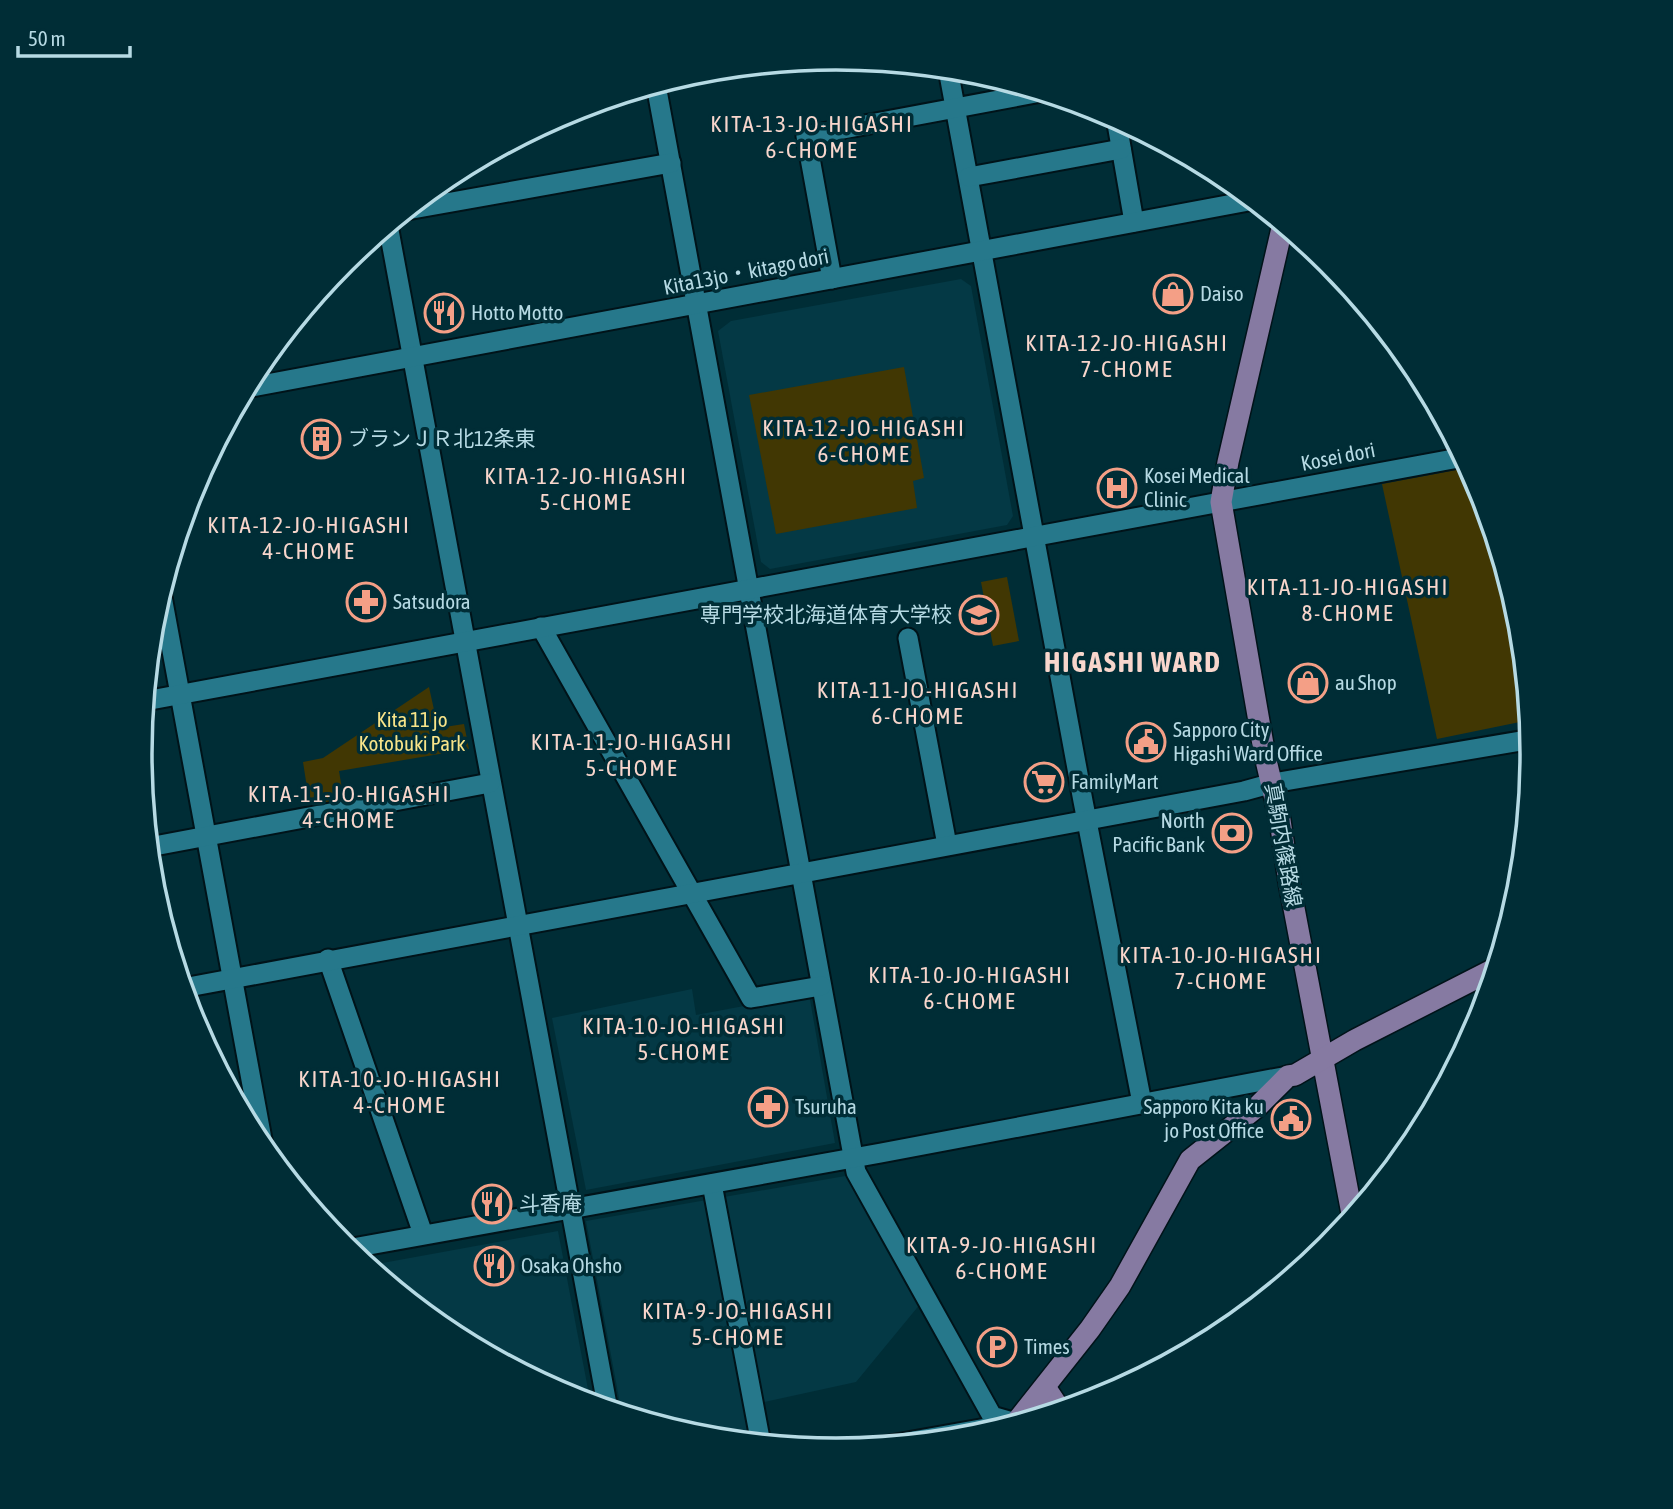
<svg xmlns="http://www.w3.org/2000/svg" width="1673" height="1509" font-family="'Asap Condensed','Noto Sans JP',sans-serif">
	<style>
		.built { fill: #043945 }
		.green { fill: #413703 }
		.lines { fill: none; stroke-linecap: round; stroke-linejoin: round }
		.minor-casing { stroke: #001319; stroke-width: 23 }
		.major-casing { stroke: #001319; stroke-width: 24 }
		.minor { stroke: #26788b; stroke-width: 19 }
		.major { stroke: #867aa2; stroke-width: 21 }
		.labels { text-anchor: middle; stroke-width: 7; stroke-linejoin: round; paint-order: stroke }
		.street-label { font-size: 21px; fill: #b6dae4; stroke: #002d36 }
		.poi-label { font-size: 21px; fill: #b6dae4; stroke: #002d36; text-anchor: start }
		.park-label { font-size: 21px; fill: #f8e489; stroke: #002d36 }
		.neighbourhood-label { font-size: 23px; letter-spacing: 2px; fill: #f8d6cc; stroke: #002d36 }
		.district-label { font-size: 28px; font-weight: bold; letter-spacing: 2px; fill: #f8d6cc; stroke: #002d36 }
		.rim { fill: none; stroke: #b6dae4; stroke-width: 3.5 }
	</style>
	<rect width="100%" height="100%" fill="#002d36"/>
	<!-- built -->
	<g class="built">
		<path d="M961,279L971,286L1013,516L1007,525L770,569L761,562L718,331L731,321Z"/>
		<path d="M152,633L159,674L153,682L147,684Z"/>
		<path d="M692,989L696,1015L809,994L835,1143L586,1190L552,1018Z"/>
		<path d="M851,1175L921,1303L856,1382L760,1403L768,1444L700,1438L622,1414L586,1221Z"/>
		<path d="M558,1231L591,1405L569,1398L449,1334L366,1266Z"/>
	</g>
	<!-- green -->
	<g class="green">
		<path d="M904,367L924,478L913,481L917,508L776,534L749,395Z"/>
		<path d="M1465,459L1480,488L1520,619L1530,720L1437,739L1382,484L1466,468Z"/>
		<path d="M1007,577L1019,641L993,646L981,582Z"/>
		<path d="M429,687L438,728L464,724L469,749L339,771L344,801L310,807L303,762L323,758Z"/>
	</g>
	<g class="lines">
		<defs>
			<g id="minor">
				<path d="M948,69L1083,801L1142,1103"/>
				<path d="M656,85L856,1172L992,1416L1016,1423"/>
				<path d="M1116,118L1134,222"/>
				<path d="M969,177L1121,149"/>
				<path d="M407,210L671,163"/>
				<path d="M388,225L608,1410"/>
				<path d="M832,279L806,136L1041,92"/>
				<path d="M246,388L1254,200"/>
				<path d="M161,591L264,1150"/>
				<path d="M541,627L751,998L821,986"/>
				<path d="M908,638L947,845"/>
				<path d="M145,701L1464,457"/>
				<path d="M149,847L490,783"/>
				<path d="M328,959L423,1234"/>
				<path d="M183,988L1244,791L1273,783L1532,739"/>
				<path d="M712,1184L761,1444"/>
				<path d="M347,1249L881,1153L1288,1076"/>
				<path d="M879,1447L1032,1420"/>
			</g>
			<g id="major">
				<path d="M1283,224L1228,462L1221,502L1265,756L1280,820L1289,882L1353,1219"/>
				<path d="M1045,1387L1061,1411"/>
				<path d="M1014,1425L1090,1329L1120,1286L1190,1160L1258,1106L1288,1076L1295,1075L1355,1040L1496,968"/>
			</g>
		</defs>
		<!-- minor casing -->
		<use href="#minor" class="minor-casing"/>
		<!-- major casing -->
		<use href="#major" class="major-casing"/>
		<!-- minor -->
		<use href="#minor" class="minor"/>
		<!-- major -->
		<use href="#major" class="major"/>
	</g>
	<!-- icons -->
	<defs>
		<symbol id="shop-ring" viewBox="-11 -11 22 22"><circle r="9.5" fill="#002d36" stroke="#f49f86" stroke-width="1.5"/><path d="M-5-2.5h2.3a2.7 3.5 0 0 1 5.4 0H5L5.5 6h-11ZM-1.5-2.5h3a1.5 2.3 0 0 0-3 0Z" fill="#f49f86"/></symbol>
		<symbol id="restaurant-ring" viewBox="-11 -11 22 22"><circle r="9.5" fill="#002d36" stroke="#f49f86" stroke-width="1.5"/><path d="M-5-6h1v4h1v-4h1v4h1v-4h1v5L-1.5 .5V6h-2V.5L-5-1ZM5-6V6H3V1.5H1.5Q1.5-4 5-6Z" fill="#f49f86"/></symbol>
		<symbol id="building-ring" viewBox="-11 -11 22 22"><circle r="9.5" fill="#002d36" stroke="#f49f86" stroke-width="1.5"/><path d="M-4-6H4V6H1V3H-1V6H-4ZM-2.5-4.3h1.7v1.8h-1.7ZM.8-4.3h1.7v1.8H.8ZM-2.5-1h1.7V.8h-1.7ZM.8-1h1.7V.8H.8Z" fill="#f49f86"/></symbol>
		<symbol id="hospital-ring" viewBox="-11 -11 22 22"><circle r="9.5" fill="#002d36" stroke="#f49f86" stroke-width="1.5"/><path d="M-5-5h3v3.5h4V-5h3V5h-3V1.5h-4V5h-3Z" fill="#f49f86"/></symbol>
		<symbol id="pharmacy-ring" viewBox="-11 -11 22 22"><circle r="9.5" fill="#002d36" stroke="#f49f86" stroke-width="1.5"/><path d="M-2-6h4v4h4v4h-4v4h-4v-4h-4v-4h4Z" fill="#f49f86"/></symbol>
		<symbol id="university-ring" viewBox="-11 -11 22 22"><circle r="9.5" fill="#002d36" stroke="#f49f86" stroke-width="1.5"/><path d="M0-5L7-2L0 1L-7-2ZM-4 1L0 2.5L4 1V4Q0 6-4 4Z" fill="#f49f86"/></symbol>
		<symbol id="civic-ring" viewBox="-11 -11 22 22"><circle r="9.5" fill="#002d36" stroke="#f49f86" stroke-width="1.5"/><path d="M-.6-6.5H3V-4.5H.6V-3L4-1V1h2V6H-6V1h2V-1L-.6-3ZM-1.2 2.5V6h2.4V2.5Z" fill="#f49f86"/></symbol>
		<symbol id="supermarket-ring" viewBox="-11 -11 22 22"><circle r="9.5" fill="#002d36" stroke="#f49f86" stroke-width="1.5"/><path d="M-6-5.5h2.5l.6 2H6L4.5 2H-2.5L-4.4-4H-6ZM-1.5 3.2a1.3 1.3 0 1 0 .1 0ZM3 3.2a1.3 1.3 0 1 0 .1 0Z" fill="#f49f86"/></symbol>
		<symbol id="bank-ring" viewBox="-11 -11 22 22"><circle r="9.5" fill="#002d36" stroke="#f49f86" stroke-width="1.5"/><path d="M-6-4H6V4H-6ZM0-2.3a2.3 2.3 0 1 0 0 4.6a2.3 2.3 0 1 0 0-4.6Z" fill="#f49f86"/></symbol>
		<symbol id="parking-ring" viewBox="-11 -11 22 22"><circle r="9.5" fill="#002d36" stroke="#f49f86" stroke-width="1.5"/><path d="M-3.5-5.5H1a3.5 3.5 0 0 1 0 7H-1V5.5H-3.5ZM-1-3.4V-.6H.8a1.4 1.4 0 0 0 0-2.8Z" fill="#f49f86"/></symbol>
	</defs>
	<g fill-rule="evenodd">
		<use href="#shop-ring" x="1151" y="272" width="44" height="44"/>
		<use href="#restaurant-ring" x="422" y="291" width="44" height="44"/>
		<use href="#building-ring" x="299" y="417" width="44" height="44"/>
		<use href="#hospital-ring" x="1095" y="466" width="44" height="44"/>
		<use href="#pharmacy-ring" x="344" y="580" width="44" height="44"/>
		<use href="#university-ring" x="957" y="593" width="44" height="44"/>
		<use href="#shop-ring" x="1286" y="661" width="44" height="44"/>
		<use href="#civic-ring" x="1124" y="720" width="44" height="44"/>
		<use href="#supermarket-ring" x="1022" y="760" width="44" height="44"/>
		<use href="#bank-ring" x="1210" y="811" width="44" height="44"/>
		<use href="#pharmacy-ring" x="746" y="1085" width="44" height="44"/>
		<use href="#civic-ring" x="1269" y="1097" width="44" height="44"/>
		<use href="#restaurant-ring" x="470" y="1182" width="44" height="44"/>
		<use href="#restaurant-ring" x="472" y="1244" width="44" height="44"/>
		<use href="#parking-ring" x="975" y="1325" width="44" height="44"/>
	</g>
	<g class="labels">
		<!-- street labels -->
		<g class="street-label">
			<text transform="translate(746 272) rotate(-11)" y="7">Kita13jo・kitago dori</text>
			<text transform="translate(1338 457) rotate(-11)" y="7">Kosei dori</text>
			<text transform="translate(1283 845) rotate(80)" y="7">真駒内篠路線</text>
		</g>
		<!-- poi labels -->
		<g class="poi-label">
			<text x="1200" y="301">Daiso</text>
			<text x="471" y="320">Hotto Motto</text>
			<text x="348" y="446">ブランＪＲ北12条東</text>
			<text x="1144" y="483">Kosei Medical<tspan x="1144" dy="24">Clinic</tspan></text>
			<text x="393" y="609">Satsudora</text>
			<text x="952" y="622" text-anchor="end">専門学校北海道体育大学校</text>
			<text x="1335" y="690">au Shop</text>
			<text x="1173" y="737">Sapporo City<tspan x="1173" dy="24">Higashi Ward Office</tspan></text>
			<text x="1071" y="789">FamilyMart</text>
			<text x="1205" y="828" text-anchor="end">North<tspan x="1205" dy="24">Pacific Bank</tspan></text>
			<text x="795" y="1114">Tsuruha</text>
			<text x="1264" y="1114" text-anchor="end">Sapporo Kita ku<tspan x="1264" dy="24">jo Post Office</tspan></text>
			<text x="519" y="1211">斗香庵</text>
			<text x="521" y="1273">Osaka Ohsho</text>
			<text x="1024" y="1354">Times</text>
		</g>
		<!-- park labels -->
		<g class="park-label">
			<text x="412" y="727">Kita 11 jo<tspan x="412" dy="24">Kotobuki Park</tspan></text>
		</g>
		<!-- neighbourhood labels -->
		<g class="neighbourhood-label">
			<text x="812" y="132">KITA-13-JO-HIGASHI<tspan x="812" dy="26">6-CHOME</tspan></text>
			<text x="1127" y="351">KITA-12-JO-HIGASHI<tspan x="1127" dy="26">7-CHOME</tspan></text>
			<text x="864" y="436">KITA-12-JO-HIGASHI<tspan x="864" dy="26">6-CHOME</tspan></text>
			<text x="586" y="484">KITA-12-JO-HIGASHI<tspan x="586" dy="26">5-CHOME</tspan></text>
			<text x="309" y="533">KITA-12-JO-HIGASHI<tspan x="309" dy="26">4-CHOME</tspan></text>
			<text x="1348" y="595">KITA-11-JO-HIGASHI<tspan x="1348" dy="26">8-CHOME</tspan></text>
			<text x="918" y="698">KITA-11-JO-HIGASHI<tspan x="918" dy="26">6-CHOME</tspan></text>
			<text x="632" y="750">KITA-11-JO-HIGASHI<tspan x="632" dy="26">5-CHOME</tspan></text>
			<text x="349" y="802">KITA-11-JO-HIGASHI<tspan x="349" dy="26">4-CHOME</tspan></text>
			<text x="1221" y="963">KITA-10-JO-HIGASHI<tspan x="1221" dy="26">7-CHOME</tspan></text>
			<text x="970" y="983">KITA-10-JO-HIGASHI<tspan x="970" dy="26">6-CHOME</tspan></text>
			<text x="684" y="1034">KITA-10-JO-HIGASHI<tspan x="684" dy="26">5-CHOME</tspan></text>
			<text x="400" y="1087">KITA-10-JO-HIGASHI<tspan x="400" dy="26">4-CHOME</tspan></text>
			<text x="1002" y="1253">KITA-9-JO-HIGASHI<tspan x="1002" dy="26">6-CHOME</tspan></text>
			<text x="738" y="1319">KITA-9-JO-HIGASHI<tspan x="738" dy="26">5-CHOME</tspan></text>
		</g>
		<!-- district labels -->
		<g class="district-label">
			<text x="1133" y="672">HIGASHI WARD</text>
		</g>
	</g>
	<!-- crop -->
	<path d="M0 0H1673V1509H0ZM152 754a684 684 0 1 1 1368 0a684 684 0 1 1-1368 0Z" fill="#002d36" fill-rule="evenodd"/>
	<path class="rim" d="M152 754a684 684 0 1 1 1368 0a684 684 0 1 1-1368 0Z"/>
	<!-- scale -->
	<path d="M18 46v10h112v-10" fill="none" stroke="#b6dae4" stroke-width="3.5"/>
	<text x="28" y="46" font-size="21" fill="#b6dae4" stroke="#002d36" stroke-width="5" paint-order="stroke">50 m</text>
</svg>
